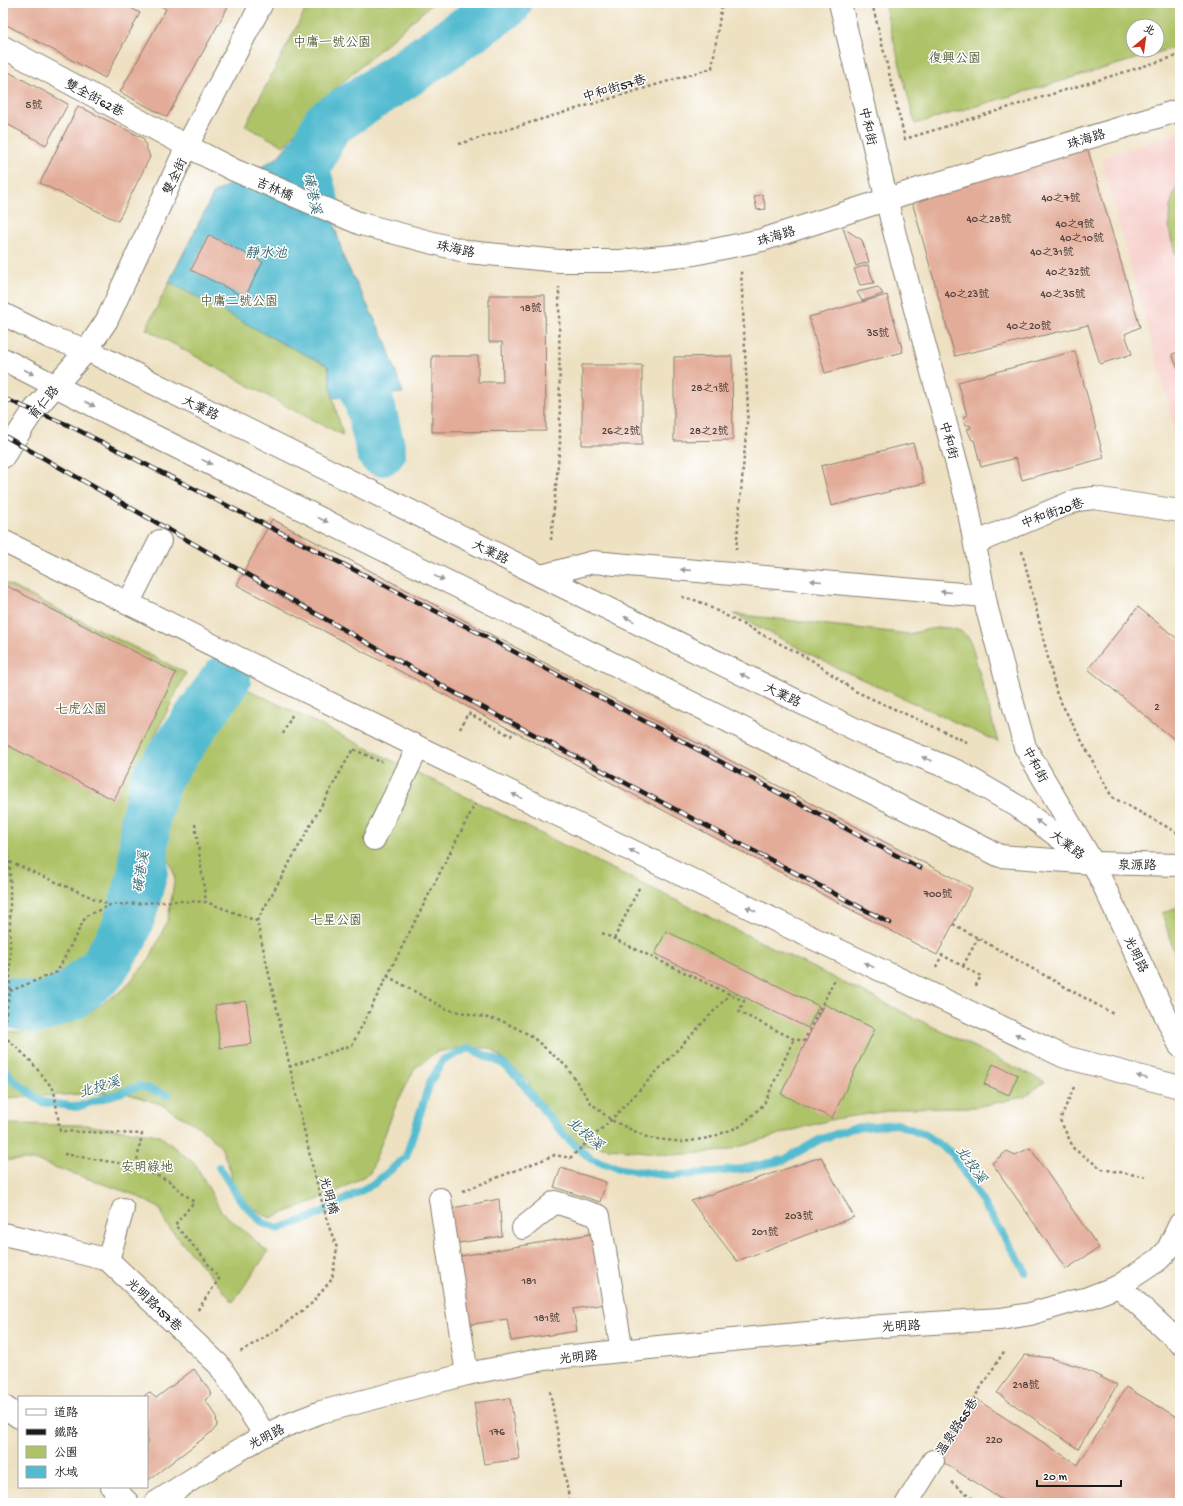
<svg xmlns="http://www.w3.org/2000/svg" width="1183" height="1506" font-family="'Gochi Hand','LXGW WenKai TC',sans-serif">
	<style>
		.built { fill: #f7d0cc }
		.green { fill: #aec367; stroke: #657042; fill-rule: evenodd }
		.water { fill: #53bbd0; stroke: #386c76 }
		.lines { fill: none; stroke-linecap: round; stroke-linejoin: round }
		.stream { stroke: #53bbd0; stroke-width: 8 }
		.river { stroke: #53bbd0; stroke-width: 50 }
		.building { fill: #e3ac98 }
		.minor-casing { stroke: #857e6f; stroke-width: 24 }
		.major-casing { stroke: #857e6f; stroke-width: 24 }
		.path { stroke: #857e6f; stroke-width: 2.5; stroke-dasharray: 3 3; stroke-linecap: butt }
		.minor { stroke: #fff; stroke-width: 22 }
		.major { stroke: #fff; stroke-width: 22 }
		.rail-casing { stroke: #1c1c1c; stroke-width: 4.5 }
		.rail { stroke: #fff; stroke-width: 3; stroke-dasharray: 9; stroke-linecap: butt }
		.oneway { fill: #999 }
		.labels { text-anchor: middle; stroke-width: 3; stroke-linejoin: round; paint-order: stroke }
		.number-label { font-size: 11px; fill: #4e403b }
		.park-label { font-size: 13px; fill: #565f3a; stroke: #fff }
		.street-label { font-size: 13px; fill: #1c1c1c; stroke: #fff }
		.water-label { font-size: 14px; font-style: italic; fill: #35646d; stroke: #fff }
	</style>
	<rect width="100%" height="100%" fill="#fff"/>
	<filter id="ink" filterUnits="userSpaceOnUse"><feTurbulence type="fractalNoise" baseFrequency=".025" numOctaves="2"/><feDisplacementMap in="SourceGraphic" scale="8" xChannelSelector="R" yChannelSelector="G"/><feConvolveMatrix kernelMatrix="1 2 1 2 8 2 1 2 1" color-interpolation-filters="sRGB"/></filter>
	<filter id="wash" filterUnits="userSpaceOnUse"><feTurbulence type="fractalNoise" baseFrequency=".012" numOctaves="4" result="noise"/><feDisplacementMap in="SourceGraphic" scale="16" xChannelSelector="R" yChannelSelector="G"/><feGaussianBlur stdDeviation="0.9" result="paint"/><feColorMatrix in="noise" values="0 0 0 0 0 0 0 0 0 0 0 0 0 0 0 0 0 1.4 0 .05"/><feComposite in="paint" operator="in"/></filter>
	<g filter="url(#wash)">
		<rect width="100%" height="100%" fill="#eee1c2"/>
		<!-- built -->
		<g class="built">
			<path d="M1180,132V447L1101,158Z"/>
			<path d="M569,1498L600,1503H526Z"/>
		</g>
		<!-- green -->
		<g class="green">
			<path d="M309,3H433L320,102L284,146L245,126Z"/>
			<path d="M884,3H1180V46L915,124ZM1133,26H1157V50H1133Z"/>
			<path d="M1180,182V265C1168,236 1163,211 1180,182Z"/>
			<path d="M214,193L328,366L333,399L343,435L295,411L146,329Z"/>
			<path d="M3,582L186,673L126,794L124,869L116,921L89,961L40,993L3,995Z"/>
			<path d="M734,614L909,634C925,630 945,624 960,631C964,633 967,637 970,639L998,742L831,665Z"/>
			<path d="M231,681L1045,1082L1024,1097L976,1107L909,1108L834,1119L783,1133L726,1151L673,1155L582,1145L558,1126L534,1105L529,1082L490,1048H461L436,1052L415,1068L396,1105L370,1173L330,1195L270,1218L253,1208L233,1192L231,1172L221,1147L201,1128L160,1104L122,1092L3,1098V1031L19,1032L56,1028L88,1013L124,989L150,958L168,919L175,876L160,839L165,797L183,760Z"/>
			<path d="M1180,906V971L1162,913Z"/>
			<path d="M3,1124L85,1125L159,1135L196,1165L221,1211L268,1252L233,1302L166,1224L159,1208L135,1195L34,1160H3Z"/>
		</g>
		<!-- water -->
		<path class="water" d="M297,134L330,151L320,175L344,259L385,340L403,393L333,398L328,366L280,342L169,282L214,193L277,158Z"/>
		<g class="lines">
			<!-- stream -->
			<g class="stream">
				<path d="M3,1066L12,1079L42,1102L77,1107L140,1086L168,1095"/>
				<path d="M219,1167L242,1202L263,1223L278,1229L313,1217L375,1183L406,1157L430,1082L443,1060L469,1048L502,1063L517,1076L540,1106L565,1136L591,1159L621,1169L673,1176L742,1169L784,1160L819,1140L853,1128L897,1124L925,1135L952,1153L1026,1272"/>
			</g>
			<!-- river -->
			<g class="river">
				<path d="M316,210L305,169L327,124L403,75L507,3"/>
				<path d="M348,330L356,362L371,409L381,451"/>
				<path d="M3,1001L39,1009L70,996L101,971L123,936L132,912L143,871L145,820L157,777L226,679"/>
			</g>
		</g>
		<g id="blocks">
			<!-- building -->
			<g class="building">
				<path d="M3,3H122L140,13L105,78L3,23Z"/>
				<path d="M155,3H230L167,117L120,92L166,9Z"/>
				<path d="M3,69L68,104L46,145L3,122Z"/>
				<path d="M78,106L143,138L150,157L118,221L40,183Z"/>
				<path d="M1085,140L1140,327L1125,334L1132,354L1100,364L1088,325L955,356L913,205L926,184Z"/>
				<path d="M762,194L766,209L757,210L754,197Z"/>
				<path d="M843,228L862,240L869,262L856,266Z"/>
				<path d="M209,235L263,262L245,297L191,270Z"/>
				<path d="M868,265L874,283L860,285L854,269Z"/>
				<path d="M878,287L883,294L862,301L857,292Z"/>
				<path d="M489,295H545L546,431L432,432V356H478V382H503L502,342H489Z"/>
				<path d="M887,295L903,352L825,373L809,317Z"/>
				<path d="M1075,351L1104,458L1022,480L1016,458L981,467L974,440H972L967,429L971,428L970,425H966L963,417L967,415L958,382Z"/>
				<path d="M1180,352V374L1172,354Z"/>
				<path d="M732,356L733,440L674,441V357Z"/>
				<rect x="582" y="365" width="60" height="80"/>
				<path d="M913,443L924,483L831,506L821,466Z"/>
				<path d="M272,519L972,888L937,955L237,585Z"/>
				<path d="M3,584L176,673L114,800L3,743Z"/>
				<path d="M1138,607L1180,641V744L1088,669Z"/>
				<path d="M666,931L819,1006L808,1028L655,954Z"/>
				<path d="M246,1001L252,1044L220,1048L215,1005Z"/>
				<path d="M824,1004L875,1029L832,1118L781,1094Z"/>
				<path d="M993,1064L1018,1075L1009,1095L984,1084Z"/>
				<path d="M1030,1148L1099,1248L1066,1269L992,1163L1007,1151L1015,1155Z"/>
				<path d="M821,1157L854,1217L737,1261L691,1201Z"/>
				<path d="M561,1168L606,1182L600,1202L554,1187Z"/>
				<path d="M499,1199L502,1236L453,1244L448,1209Z"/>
				<path d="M591,1234L605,1304L573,1309L577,1331L511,1341L507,1319L465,1325L455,1257Z"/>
				<path d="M1025,1355L1051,1358L1080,1367L1117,1385L1078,1449L997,1393Z"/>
				<path d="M194,1369L212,1394L205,1400L216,1415L217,1426L213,1431L147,1481V1397H143L149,1392L156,1398Z"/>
				<path d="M1126,1387L1180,1419V1503H1007L938,1459L976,1399L1078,1465Z"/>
				<path d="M510,1398L520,1459L484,1464L474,1403Z"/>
			</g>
		</g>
	</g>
	<g filter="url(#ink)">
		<use href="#blocks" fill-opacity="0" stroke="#857e6f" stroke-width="1"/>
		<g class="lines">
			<defs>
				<g id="minor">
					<path d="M840,3L895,235L967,502L987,609L1025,747L1093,863L1180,1046"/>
					<path d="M3,47L187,146L234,170L361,224L468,252L559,261H621L694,254L762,240L919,189L1180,110"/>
					<path d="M3,457L34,410L87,350L107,320L187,146L262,3"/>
					<path d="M3,541L418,747L785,925L1065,1057L1180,1087"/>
					<path d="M975,543L1077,500L1094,498L1180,511"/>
					<path d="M541,576L593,562L984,596"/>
					<path d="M128,604L160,541"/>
					<path d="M374,839L418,747"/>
					<path d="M1093,863L1180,865"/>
					<path d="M440,1199L467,1374"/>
					<path d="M523,1228L555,1202L599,1216L622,1351"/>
					<path d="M3,1234L38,1242L108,1260L219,1365L265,1435"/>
					<path d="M108,1260L123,1209"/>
					<path d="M1119,1286L1180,1343"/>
					<path d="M3,1406L19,1417"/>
					<path d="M112,1487L128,1503"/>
					<path d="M155,1503L224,1459L265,1435L285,1426L321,1412L467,1374L544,1359L668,1346L882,1326L1001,1319L1030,1314L1074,1301L1085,1299L1119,1286L1158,1260L1167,1251L1180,1224"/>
					<path d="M907,1503L933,1461"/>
				</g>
				<g id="major">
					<path d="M3,314L49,337L87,350L541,576L869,736L959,772L1017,806L1093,863"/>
					<path d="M3,359L116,417L1000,856L1093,863"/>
				</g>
			</defs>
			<!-- minor casing -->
			<use href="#minor" class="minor-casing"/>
			<!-- major casing -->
			<use href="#major" class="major-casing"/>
			<!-- path -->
			<g class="path">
				<path d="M872,3L905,139L1180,55"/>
				<path d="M459,144L712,68L722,3"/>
				<path d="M551,540L560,443L559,287"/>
				<path d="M736,550L748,411L741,270"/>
				<path d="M1022,551L1057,695L1112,797L1180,834"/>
				<path d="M682,597L698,601L813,661L855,691L969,743"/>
				<path d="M460,729L468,713L511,736L513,732"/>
				<path d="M283,734L293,713"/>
				<path d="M195,824L206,902"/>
				<path d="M3,832L10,862V991L3,1029"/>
				<path d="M10,862L109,905"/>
				<path d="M257,921L353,749L381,762L382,761"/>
				<path d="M953,924L1115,1015"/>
				<path d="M602,933L744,1001L739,1012L794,1039L804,1041L835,979"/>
				<path d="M614,939L640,886"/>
				<path d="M963,966L978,938"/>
				<path d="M936,967L942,955L981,976L975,987"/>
				<path d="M387,976L446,1009L502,1021L530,1035L566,1066L591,1103L611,1120L649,1138L683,1142L709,1138L741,1126L764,1104L794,1039"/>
				<path d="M10,991L57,972L86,916L110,905L176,901L206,902L257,921L313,1169L329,1227L337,1248L332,1279L311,1304L278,1329L240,1352"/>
				<path d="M3,1035L29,1059L54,1090L60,1131L142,1134L136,1166"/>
				<path d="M289,1067L352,1045L475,804"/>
				<path d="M1074,1087L1060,1120L1074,1149L1102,1169L1147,1177"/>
				<path d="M64,1154L136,1166L169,1181L194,1202L175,1225L204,1258L219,1279L197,1311"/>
				<path d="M463,1191L555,1155L570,1158L611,1120L730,994"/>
				<path d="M550,1391L569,1498"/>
				<path d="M947,1440L1005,1350"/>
				<path d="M951,1482L979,1503"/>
			</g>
			<!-- minor -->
			<use href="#minor" class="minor"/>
			<!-- major -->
			<use href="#major" class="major"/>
			<defs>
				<g id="rail">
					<path d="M3,398L66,424L479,633L920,868"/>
					<path d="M3,435L448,689L890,923"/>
				</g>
			</defs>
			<!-- rail casing -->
			<use href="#rail" class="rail-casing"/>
			<!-- rail -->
			<use href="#rail" class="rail"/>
		</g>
		<!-- one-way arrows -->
		<defs><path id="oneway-solid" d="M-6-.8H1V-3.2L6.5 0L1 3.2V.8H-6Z"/></defs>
		<g class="oneway">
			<use href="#oneway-solid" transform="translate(29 372) rotate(28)"/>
			<use href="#oneway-solid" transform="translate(90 404) rotate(27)"/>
			<use href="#oneway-solid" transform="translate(207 462) rotate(26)"/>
			<use href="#oneway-solid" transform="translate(323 520) rotate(26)"/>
			<use href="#oneway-solid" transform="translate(686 570) rotate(-175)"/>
			<use href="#oneway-solid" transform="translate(439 578) rotate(26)"/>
			<use href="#oneway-solid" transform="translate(816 581) rotate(-175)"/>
			<use href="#oneway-solid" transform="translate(946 592) rotate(-175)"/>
			<use href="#oneway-solid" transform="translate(629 619) rotate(-154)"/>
			<use href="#oneway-solid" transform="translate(745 676) rotate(-154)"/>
			<use href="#oneway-solid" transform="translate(927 759) rotate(-158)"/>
			<use href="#oneway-solid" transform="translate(517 796) rotate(-154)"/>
			<use href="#oneway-solid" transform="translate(1040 823) rotate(-143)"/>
			<use href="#oneway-solid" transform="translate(634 852) rotate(-154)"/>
			<use href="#oneway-solid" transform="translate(751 909) rotate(-154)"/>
			<use href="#oneway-solid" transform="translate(869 965) rotate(-154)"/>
			<use href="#oneway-solid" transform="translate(1020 1036) rotate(-155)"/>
			<use href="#oneway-solid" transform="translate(1142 1077) rotate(-165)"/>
		</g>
	</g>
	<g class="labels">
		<!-- number labels -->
		<g class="number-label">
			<text x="34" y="108">5號</text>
			<text x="1061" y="201">40之7號</text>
			<text x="989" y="222">40之28號</text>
			<text x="1075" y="227">40之9號</text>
			<text x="1082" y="241">40之10號</text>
			<text x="1052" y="255">40之31號</text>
			<text x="1068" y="275">40之32號</text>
			<text x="967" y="297">40之23號</text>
			<text x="1063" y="297">40之35號</text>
			<text x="531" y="311">18號</text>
			<text x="1029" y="329">40之20號</text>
			<text x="878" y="336">35號</text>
			<text x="710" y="391">28之1號</text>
			<text x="621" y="434">26之2號</text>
			<text x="709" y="434">28之2號</text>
			<text x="1157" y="710">2</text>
			<text x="938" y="897">700號</text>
			<text x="799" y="1219">203號</text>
			<text x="765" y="1235">201號</text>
			<text x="529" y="1284">181</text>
			<text x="547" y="1321">181號</text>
			<text x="1026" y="1388">218號</text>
			<text x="497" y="1435">176</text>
			<text x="994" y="1443">220</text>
		</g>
		<!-- park labels -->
		<g class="park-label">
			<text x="332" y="46">中庸一號公園</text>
			<text x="955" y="62">復興公園</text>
			<text x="239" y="305">中庸二號公園</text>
			<text x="81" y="713">七虎公園</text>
			<text x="336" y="924">七星公園</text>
			<text x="147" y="1171">安明綠地</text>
		</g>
		<!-- street labels -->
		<g class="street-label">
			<text transform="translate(614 87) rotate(-17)" y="5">中和街57巷</text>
			<text transform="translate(95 97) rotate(28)" y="5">雙全街62巷</text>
			<text transform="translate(869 126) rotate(77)" y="5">中和街</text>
			<text transform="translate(1086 138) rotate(-17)" y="5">珠海路</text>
			<text transform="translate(174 176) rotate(-65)" y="5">雙全街</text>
			<text transform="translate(275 188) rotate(23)" y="5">吉林橋</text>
			<text transform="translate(776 235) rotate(-17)" y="5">珠海路</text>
			<text transform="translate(456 248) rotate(12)" y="5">珠海路</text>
			<text transform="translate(43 402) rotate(-51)" y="5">育仁路</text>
			<text transform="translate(201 407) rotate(26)" y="5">大業路</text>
			<text transform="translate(950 440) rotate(75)" y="5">中和街</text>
			<text transform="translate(1052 512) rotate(-20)" y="5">中和街20巷</text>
			<text transform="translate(491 551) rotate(26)" y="5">大業路</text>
			<text transform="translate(783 694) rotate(26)" y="5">大業路</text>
			<text transform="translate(1036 764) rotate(62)" y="5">中和街</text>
			<text transform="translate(1068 844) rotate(37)" y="5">大業路</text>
			<text transform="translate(1137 864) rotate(1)" y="5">泉源路</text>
			<text transform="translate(1137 954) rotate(64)" y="5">光明路</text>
			<text transform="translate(330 1195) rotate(74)" y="5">光明橋</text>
			<text transform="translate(155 1304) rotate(43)" y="5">光明路157巷</text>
			<text transform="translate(901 1325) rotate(-3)" y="5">光明路</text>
			<text transform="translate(578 1356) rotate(-6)" y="5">光明路</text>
			<text transform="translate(956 1426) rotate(-57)" y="5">溫泉路65巷</text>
			<text transform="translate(266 1436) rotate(-27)" y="5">光明路</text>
		</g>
		<!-- water labels -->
		<g class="water-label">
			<text transform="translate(313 193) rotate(78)" y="5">磺港溪</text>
			<text x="266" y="257">靜水池</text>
			<text transform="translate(140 872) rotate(-81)" y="5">磺港溪</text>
			<text transform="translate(99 1086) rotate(-17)" y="5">北投溪</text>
			<text transform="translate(586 1133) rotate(41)" y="5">北投溪</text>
			<text transform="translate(972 1164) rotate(55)" y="5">北投溪</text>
		</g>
	</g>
	<!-- margin -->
	<rect width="1183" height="1506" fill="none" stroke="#fff" stroke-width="16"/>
	<!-- legend -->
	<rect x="18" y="1396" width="130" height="92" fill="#ffffff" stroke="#a4a4a4"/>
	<rect x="26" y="1409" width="20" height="6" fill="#ffffff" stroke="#a4a4a4"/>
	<text x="54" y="1416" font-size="12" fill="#1c1c1c">道路</text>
	<rect x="26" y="1429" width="20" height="6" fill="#1c1c1c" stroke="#a4a4a4"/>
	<text x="54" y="1436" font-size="12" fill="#1c1c1c">鐵路</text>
	<rect x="26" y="1446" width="20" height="12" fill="#aec367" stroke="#a4a4a4"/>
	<text x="54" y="1456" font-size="12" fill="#1c1c1c">公園</text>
	<rect x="26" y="1466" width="20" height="12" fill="#53bbd0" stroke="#a4a4a4"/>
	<text x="54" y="1476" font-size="12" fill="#1c1c1c">水域</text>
	<!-- north arrow -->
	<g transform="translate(1145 38) rotate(29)"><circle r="19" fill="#ffffff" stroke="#a4a4a4"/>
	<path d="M0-3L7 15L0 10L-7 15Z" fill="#c8321e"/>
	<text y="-6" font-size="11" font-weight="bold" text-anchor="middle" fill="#1c1c1c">北</text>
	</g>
	<!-- scale -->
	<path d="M1037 1480v6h84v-6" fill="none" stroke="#1c1c1c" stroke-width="2"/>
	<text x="1043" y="1480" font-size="12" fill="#1c1c1c" stroke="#ffffff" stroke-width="3" paint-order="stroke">20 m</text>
</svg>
